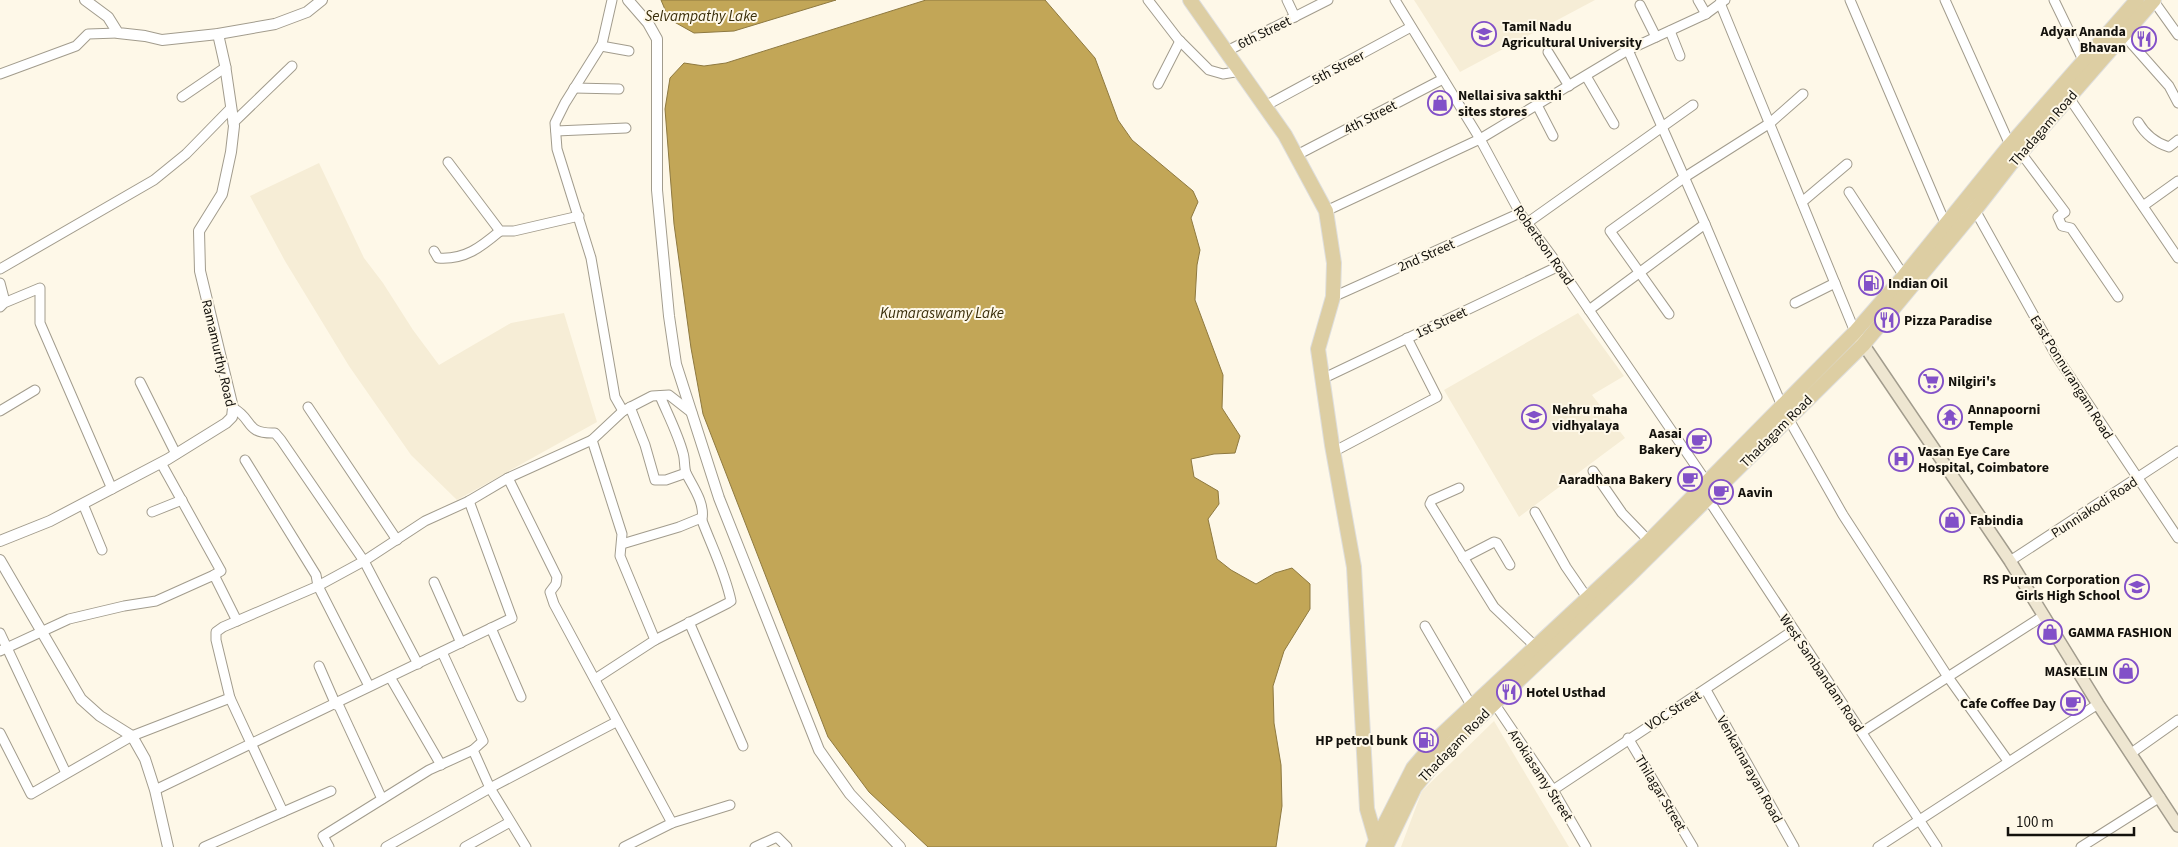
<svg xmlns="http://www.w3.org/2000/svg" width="2178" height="847" font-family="'Source Sans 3',sans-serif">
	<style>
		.built { fill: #f6edd6 }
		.water { fill: #c2a657; stroke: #8e7940 }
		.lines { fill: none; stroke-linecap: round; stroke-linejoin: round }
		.minor-casing { stroke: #a29c8d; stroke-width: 11 }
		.tertiary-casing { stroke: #a29c8d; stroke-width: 12 }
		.secondary-casing { stroke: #a29c8d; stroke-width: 14 }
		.primary-casing { stroke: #dededd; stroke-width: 16 }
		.minor { stroke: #fff; stroke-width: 9 }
		.tertiary { stroke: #fff; stroke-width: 10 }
		.secondary { stroke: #eee6d1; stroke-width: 11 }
		.primary { stroke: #ddcea3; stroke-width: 14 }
		.labels { text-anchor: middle; stroke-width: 4; stroke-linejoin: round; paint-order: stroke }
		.poi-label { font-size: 14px; font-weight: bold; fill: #13110c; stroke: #fef8e8; text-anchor: start }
		.street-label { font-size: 14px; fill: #13110c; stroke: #fef8e8 }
		.water-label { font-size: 15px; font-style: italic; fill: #392d09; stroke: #fef8e8 }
	</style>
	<rect width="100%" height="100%" fill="#fef8e8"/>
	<!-- built -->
	<g class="built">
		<path d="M1414,0H1595L1460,72Z"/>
		<path d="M319,163L364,258L383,283L413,330L439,365L511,323L564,313L597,422L457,500L411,455L349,366L285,261L250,196Z"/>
		<path d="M1578,313L1624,376L1592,395L1625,438L1519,517L1444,390Z"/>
		<path d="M1494,721L1569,847H1401L1422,791Z"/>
	</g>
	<!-- water -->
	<g class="water">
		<path d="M661,0H836L734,31L694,33L669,19Z"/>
		<path d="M926,0H1045L1095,58L1118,120L1132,140L1193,191L1198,202L1191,218L1200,250L1197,265L1195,300L1223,375L1222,408L1240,436L1235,453L1214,454L1191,459L1194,477L1218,491L1219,504L1208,519L1217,559L1231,570L1256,584L1275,573L1292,568L1310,584V609L1284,651L1273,686L1274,723L1281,765L1282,806L1276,847H928L869,792L828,737L703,414L691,348L674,224L665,109L670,78L684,63L704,66L726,63Z"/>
	</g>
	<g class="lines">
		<defs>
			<g id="minor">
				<path d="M612,0L602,44L565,103L555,123L557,149L591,258L615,397L623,411"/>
				<path d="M1148,0L1178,39L1209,70L1223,74L1241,71"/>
				<path d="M1287,0L1295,17"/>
				<path d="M1395,0L1480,139L1520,213L1559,266L1706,481L1708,499L1937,847"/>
				<path d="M1698,0L1706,14"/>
				<path d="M1850,0L1946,225"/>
				<path d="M1945,0L2010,145"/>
				<path d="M2054,0L2084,62"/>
				<path d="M2153,0L2178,35"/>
				<path d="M1720,3L1855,332"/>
				<path d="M1640,5L1656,37"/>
				<path d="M1670,31L1680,56"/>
				<path d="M2123,34L2169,86L2178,103"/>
				<path d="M601,46L629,51"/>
				<path d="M1628,50L1705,224L1782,406"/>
				<path d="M1227,51L1328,0"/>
				<path d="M1548,52L1569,86"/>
				<path d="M0,74L76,46L88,34L118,33"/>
				<path d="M1586,76L1614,124"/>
				<path d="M1158,84L1180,41"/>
				<path d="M574,88L619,89"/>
				<path d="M182,97L226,67"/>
				<path d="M2070,99L2178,258"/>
				<path d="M1537,105L1553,136"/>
				<path d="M1265,106L1411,27"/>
				<path d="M2138,122C2145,134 2156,143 2169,147L2178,140"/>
				<path d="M233,123L292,66"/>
				<path d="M556,131L626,128"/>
				<path d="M2021,153L2065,212L2058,217L2062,226L2071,228L2118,297"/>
				<path d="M1297,155L1443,79"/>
				<path d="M448,162L500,231H514L579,216"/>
				<path d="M1849,192L1904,276"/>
				<path d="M1802,202L1847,164"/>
				<path d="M2143,206L2178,181"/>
				<path d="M1975,210L2057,357L2178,538"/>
				<path d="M1326,211L1480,139L1628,50L1706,14L1725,0"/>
				<path d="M1527,223L1693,105"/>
				<path d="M434,251L438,258C465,260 481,247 500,231"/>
				<path d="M0,269L154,180L186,154L231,108"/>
				<path d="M0,283L5,302"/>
				<path d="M1333,297L1520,213"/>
				<path d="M1795,303L1835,283"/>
				<path d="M0,307L4,303L40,288V323L112,489"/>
				<path d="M1589,310L1705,224"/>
				<path d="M1669,314L1610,231L1685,177L1770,123L1803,94"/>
				<path d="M1322,379L1559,266"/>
				<path d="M140,382L176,454"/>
				<path d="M660,396C668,415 678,434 683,453C685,459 684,467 686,473C693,487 705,503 702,519"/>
				<path d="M308,407L397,540"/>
				<path d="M630,407L645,445L655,480H666L686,473"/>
				<path d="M233,408C254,419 244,434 275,433L281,440L364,561L418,664"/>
				<path d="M0,411L35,390"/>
				<path d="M1788,418L1843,515L1948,677L2008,761"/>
				<path d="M592,440L622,534L620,556L655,640L595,679"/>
				<path d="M1333,452L1437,397L1407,338"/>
				<path d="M245,460L316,575L318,586L369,686"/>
				<path d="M161,463L221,571L214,575"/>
				<path d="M1593,471L1622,513L1649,541"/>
				<path d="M508,478L557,577L556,584L550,592L554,604L672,823"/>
				<path d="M1459,488L1432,500L1430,504L1494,607L1536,647"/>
				<path d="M83,504L102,550"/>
				<path d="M152,512L182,500"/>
				<path d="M1535,512L1566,567L1588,599"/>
				<path d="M622,544L679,527L701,518C711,545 725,572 731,601L728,603L655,640"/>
				<path d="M1463,558L1494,542L1497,543L1510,565"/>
				<path d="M2010,561L2178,451"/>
				<path d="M434,582L461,643"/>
				<path d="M689,622L743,746"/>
				<path d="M1425,626L1471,705"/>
				<path d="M491,628L521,697"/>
				<path d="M0,633L66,773"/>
				<path d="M0,651L69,619L124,606L156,601L214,575L237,621"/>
				<path d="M442,652L483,741L473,750L490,788L526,847"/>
				<path d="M319,666L336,705"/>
				<path d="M390,677L441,765"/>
				<path d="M1706,690L1794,847"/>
				<path d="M1494,703L1553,790L1586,847"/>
				<path d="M338,704L382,799"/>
				<path d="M1862,732L2043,616"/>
				<path d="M0,733L31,794L132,736L230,698L216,640V632L223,627L318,586L364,561L425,521L469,501L508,478L592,440L623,411L652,396L669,395L692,413"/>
				<path d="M1628,738L1693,847"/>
				<path d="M2130,754L2178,720"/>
				<path d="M155,790L512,618L469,501"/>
				<path d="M1553,790L1794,630"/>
				<path d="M283,812L331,791"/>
				<path d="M204,847L283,812L230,698"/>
				<path d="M329,847L323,836L429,770L473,750"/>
				<path d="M386,847L490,788L616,722"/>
				<path d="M465,847L510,822"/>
				<path d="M624,847L672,823L730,805"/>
				<path d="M755,847L777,837L787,847"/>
				<path d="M1878,847L2098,704"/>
				<path d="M2081,847L2160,797"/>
			</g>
			<g id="tertiary">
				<path d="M85,0L108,17L118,33L145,36L162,40L218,34L275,24L307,12L322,0"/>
				<path d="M628,0L648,23L657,39V190L669,316L676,364L719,498L819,750L850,794L900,847"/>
				<path d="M0,541L50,521L168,459L226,423L232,417L233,408L200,271L199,231L222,194L231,152L234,126L225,65L218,34"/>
				<path d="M0,560L81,699L100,716L132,736L145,759L155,790L168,847"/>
			</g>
			<path id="secondary" d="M1859,338L2010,561L2098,704L2178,826"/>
			<g id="primary">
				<path d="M1190,0L1285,135L1326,211L1334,263L1333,297L1318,349L1332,445L1354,567L1367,809L1376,840L1380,841"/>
				<path d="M1373,847L1413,768L1442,734L1649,541L1855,332L1904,276L2010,145L2137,0"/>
				<path d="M1386,847L1415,787L1447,748L1626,579L1863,345L1975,210L2010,165L2154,0"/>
			</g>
		</defs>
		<!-- minor casing -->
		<use href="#minor" class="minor-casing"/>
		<!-- tertiary casing -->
		<use href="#tertiary" class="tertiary-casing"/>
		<!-- secondary casing -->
		<use href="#secondary" class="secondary-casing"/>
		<!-- primary casing -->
		<use href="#primary" class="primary-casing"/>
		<!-- minor -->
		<use href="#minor" class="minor"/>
		<!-- tertiary -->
		<use href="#tertiary" class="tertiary"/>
		<!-- secondary -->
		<use href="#secondary" class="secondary"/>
		<!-- primary -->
		<use href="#primary" class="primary"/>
	</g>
	<!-- icons -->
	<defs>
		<symbol id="university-ring" viewBox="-11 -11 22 22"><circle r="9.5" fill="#fef8e8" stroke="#8250c8" stroke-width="1.5"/><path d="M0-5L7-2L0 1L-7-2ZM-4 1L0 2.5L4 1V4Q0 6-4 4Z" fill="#8250c8"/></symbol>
		<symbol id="restaurant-ring" viewBox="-11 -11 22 22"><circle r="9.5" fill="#fef8e8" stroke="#8250c8" stroke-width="1.5"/><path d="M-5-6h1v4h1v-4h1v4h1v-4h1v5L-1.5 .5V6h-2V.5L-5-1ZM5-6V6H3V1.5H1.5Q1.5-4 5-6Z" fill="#8250c8"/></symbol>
		<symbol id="shop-ring" viewBox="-11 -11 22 22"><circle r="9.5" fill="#fef8e8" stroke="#8250c8" stroke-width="1.5"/><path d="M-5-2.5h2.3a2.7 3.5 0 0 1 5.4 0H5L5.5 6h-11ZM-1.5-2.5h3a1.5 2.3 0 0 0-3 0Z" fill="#8250c8"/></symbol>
		<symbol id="fuel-ring" viewBox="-11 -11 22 22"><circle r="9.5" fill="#fef8e8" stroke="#8250c8" stroke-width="1.5"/><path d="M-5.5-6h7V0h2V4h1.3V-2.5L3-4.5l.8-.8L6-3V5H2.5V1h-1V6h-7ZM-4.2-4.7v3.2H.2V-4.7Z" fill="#8250c8"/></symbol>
		<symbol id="supermarket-ring" viewBox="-11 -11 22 22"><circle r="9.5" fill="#fef8e8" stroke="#8250c8" stroke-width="1.5"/><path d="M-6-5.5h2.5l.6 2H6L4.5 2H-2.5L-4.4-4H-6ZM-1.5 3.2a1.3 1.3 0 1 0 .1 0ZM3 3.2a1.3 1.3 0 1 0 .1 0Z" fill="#8250c8"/></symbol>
		<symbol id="school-ring" viewBox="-11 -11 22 22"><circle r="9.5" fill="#fef8e8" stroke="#8250c8" stroke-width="1.5"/><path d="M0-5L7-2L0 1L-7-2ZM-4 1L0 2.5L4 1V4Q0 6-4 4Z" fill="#8250c8"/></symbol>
		<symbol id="temple-ring" viewBox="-11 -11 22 22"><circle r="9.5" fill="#fef8e8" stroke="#8250c8" stroke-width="1.5"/><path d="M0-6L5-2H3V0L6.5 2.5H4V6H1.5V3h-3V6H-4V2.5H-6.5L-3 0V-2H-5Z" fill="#8250c8"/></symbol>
		<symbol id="cafe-ring" viewBox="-11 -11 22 22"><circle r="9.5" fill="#fef8e8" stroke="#8250c8" stroke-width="1.5"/><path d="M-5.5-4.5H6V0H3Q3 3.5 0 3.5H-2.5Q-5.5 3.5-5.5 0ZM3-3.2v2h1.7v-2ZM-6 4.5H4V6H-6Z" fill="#8250c8"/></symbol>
		<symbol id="hospital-ring" viewBox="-11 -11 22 22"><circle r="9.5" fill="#fef8e8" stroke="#8250c8" stroke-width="1.5"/><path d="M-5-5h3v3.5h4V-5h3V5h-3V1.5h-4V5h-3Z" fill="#8250c8"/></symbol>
	</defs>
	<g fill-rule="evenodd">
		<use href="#university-ring" x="1470" y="20" width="28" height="28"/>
		<use href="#restaurant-ring" x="2130" y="25" width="28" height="28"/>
		<use href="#shop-ring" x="1426" y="89" width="28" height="28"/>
		<use href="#fuel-ring" x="1857" y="269" width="28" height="28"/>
		<use href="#restaurant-ring" x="1873" y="306" width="28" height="28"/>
		<use href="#supermarket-ring" x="1917" y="367" width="28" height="28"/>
		<use href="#school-ring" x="1520" y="403" width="28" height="28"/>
		<use href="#temple-ring" x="1936" y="403" width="28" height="28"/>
		<use href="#cafe-ring" x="1685" y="427" width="28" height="28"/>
		<use href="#hospital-ring" x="1887" y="445" width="28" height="28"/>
		<use href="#cafe-ring" x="1676" y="465" width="28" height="28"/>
		<use href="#cafe-ring" x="1707" y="478" width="28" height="28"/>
		<use href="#shop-ring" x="1938" y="506" width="28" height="28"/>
		<use href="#school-ring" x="2123" y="573" width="28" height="28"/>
		<use href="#shop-ring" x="2036" y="618" width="28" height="28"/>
		<use href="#shop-ring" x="2112" y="657" width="28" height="28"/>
		<use href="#restaurant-ring" x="1495" y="678" width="28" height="28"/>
		<use href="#cafe-ring" x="2059" y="689" width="28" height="28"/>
		<use href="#fuel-ring" x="1412" y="726" width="28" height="28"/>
	</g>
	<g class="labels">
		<!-- poi labels -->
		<g class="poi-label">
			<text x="1502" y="31">Tamil Nadu<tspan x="1502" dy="16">Agricultural University</tspan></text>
			<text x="2126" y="36" text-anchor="end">Adyar Ananda<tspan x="2126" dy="16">Bhavan</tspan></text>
			<text x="1458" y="100">Nellai siva sakthi<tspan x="1458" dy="16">sites stores</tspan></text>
			<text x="1888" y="288">Indian Oil</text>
			<text x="1904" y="325">Pizza Paradise</text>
			<text x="1948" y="386">Nilgiri's</text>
			<text x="1552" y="414">Nehru maha<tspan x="1552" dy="16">vidhyalaya</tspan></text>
			<text x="1968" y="414">Annapoorni<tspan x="1968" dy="16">Temple</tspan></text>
			<text x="1682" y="438" text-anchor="end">Aasai<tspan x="1682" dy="16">Bakery</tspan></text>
			<text x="1918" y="456">Vasan Eye Care<tspan x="1918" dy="16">Hospital, Coimbatore</tspan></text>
			<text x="1672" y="484" text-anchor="end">Aaradhana Bakery</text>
			<text x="1738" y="497">Aavin</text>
			<text x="1970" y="525">Fabindia</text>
			<text x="2120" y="584" text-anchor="end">RS Puram Corporation<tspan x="2120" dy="16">Girls High School</tspan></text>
			<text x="2068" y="637">GAMMA FASHION</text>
			<text x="2108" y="676" text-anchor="end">MASKELIN</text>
			<text x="1526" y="697">Hotel Usthad</text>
			<text x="2056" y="708" text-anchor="end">Cafe Coffee Day</text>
			<text x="1408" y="745" text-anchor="end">HP petrol bunk</text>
		</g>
		<!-- street labels -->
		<g class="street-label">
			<text transform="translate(1264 32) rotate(-26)" y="5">6th Street</text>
			<text transform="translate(1338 67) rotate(-28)" y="5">5th Streer</text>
			<text transform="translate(1370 117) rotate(-28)" y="5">4th Street</text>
			<text transform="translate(2043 128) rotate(-49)" y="5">Thadagam Road</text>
			<text transform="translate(1544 245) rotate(55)" y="5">Robertson Road</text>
			<text transform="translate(1426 255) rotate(-24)" y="5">2nd Street</text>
			<text transform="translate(1441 322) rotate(-25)" y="5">1st Street</text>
			<text transform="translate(219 353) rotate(77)" y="5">Ramamurthy Road</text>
			<text transform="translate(2072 377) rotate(58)" y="5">East Ponnurangam Road</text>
			<text transform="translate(1776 431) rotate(-45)" y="5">Thadagam Road</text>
			<text transform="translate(2094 507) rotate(-33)" y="5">Punniakodi Road</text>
			<text transform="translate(1822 673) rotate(56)" y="5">West Sambandam Road</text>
			<text transform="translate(1673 710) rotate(-32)" y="5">VOC Street</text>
			<text transform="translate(1454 745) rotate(-46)" y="5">Thadagam Road</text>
			<text transform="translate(1750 769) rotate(61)" y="5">Venkatnarayan Road</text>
			<text transform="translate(1541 775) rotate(57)" y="5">Arokiasamy Street</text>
			<text transform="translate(1661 793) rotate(59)" y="5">Thilagar Street</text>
		</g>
		<!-- water labels -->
		<g class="water-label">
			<text x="701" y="21">Selvampathy Lake</text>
			<text x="942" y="318">Kumaraswamy Lake</text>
		</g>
	</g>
	<!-- scale -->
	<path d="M2008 827v8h126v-8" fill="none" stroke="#13110c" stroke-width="2.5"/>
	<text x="2016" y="827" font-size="15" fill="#13110c" stroke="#fef8e8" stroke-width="4" paint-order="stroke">100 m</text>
</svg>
